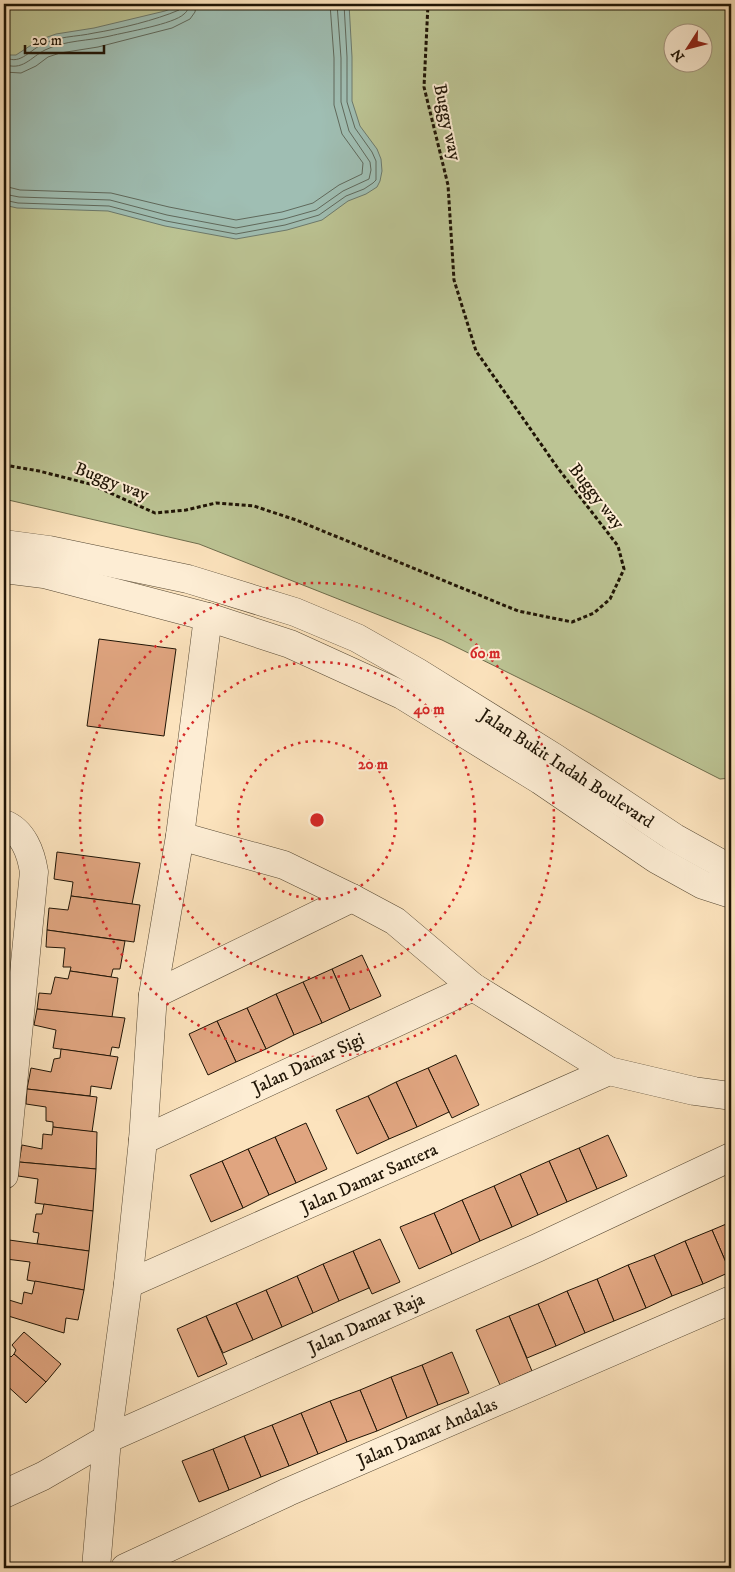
<svg xmlns="http://www.w3.org/2000/svg" width="735" height="1572" font-family="'IM FELL DW Pica',serif">
	<style>
		.green { fill: #bcc494; stroke: #6e6c4c; fill-rule: evenodd }
		.water { fill: #9fbeb3; stroke: #6c7a6d }
		.lines { fill: none; stroke-linecap: round; stroke-linejoin: round }
		.shore { stroke: #5f695c; stroke-width: 1 }
		.building { fill: #e0a580; stroke: #1f1405 }
		.minor-casing { stroke: #564833; stroke-width: 29 }
		.path { stroke: #1f1405; stroke-width: 3; stroke-dasharray: 4 2.5; stroke-linecap: butt }
		.minor { stroke: #fdedd4; stroke-width: 28 }
		.ring { fill: none; stroke: #d62828; stroke-width: 2.5; stroke-dasharray: 2.5 5 }
		.labels { text-anchor: middle; stroke-width: 4; stroke-linejoin: round; paint-order: stroke }
		.street-label { font-size: 18px; fill: #1f1405; stroke: #fdedd4 }
		.centre { fill: #d62828; stroke: #fdedd4; stroke-width: 2.5 }
		.ring-label { font-size: 15px; text-anchor: middle; font-weight: bold; fill: #d62828; stroke: #fdedd4; stroke-width: 4; stroke-linejoin: round; paint-order: stroke }
	</style>
	<rect width="100%" height="100%" fill="#fce3bd"/>
	<filter id="stains"><feTurbulence type="fractalNoise" baseFrequency=".004" numOctaves="4"/><feColorMatrix values="0 0 0 0 .2 0 0 0 0 .09 0 0 0 0 .02 0 0 0 .5 -.17"/></filter>
	<radialGradient id="worn" r=".72"><stop offset=".6" stop-color="#630" stop-opacity="0"/><stop offset="1" stop-color="#630" stop-opacity=".3"/></radialGradient>
	<!-- green -->
	<path class="green" d="M4,4H731V778L720,779L594,715L442,640L199,544L4,499ZM672,32H702V62H672Z"/>
	<!-- water -->
	<path class="water" d="M183,4H349L352,57V101L360,126L377,149L381,159L382,171L380,181L377,187L366,194L348,201L322,220L287,230L236,239L165,226L108,211L17,208L4,205V50L10,55H16L39,40L56,34L94,28L165,11Z"/>
	<g class="lines">
		<!-- shore -->
		<g class="shore">
			<path d="M4,56C18,67 29,51 41,45C56,36 77,37 94,33C119,29 156,20 179,10L182,4"/>
			<path d="M4,64C22,72 31,57 45,50C65,40 89,41 110,36C126,32 174,24 184,14C188,11 188,8 188,4"/>
			<path d="M4,72L21,73L36,66L48,57L60,53L98,47L172,28L190,19L195,12L196,4"/>
			<path d="M4,186L20,190L111,193L169,207L236,220L282,212L313,203L339,185L362,174L363,163L342,134L334,105V58L330,4"/>
			<path d="M4,194L19,197L110,200L167,215L236,228L284,219L316,210L343,191L369,179L371,170L370,162L349,131L341,102V58L337,4"/>
			<path d="M4,200L18,203L109,206L166,221L236,234L285,225L319,215L346,196L364,189L373,183L376,180V161L372,152L355,128L347,102V57L344,4"/>
		</g>
	</g>
	<!-- building -->
	<g class="building">
		<path d="M99,639L176,649L164,736L87,726Z"/>
		<path d="M57,852L140,863L132,904L71,896L73,882L54,879Z"/>
		<path d="M71,896L140,905L134,942L47,930L49,908L68,910Z"/>
		<path d="M47,930L125,941L120,969H113L111,977L70,971L71,967H63L65,948L46,947Z"/>
		<path d="M362,955L381,996L350,1010L332,969Z"/>
		<path d="M332,969L350,1010L322,1023L303,982Z"/>
		<path d="M70,971L118,978L112,1017L37,1009L39,993L51,994L55,977L68,979Z"/>
		<path d="M303,982L322,1023L294,1035L276,994Z"/>
		<path d="M276,994L294,1035L266,1049L247,1008Z"/>
		<path d="M247,1008L266,1049L236,1062L217,1021Z"/>
		<path d="M37,1009L125,1018L119,1048L112,1047L110,1056L53,1048L56,1030L34,1025Z"/>
		<path d="M217,1021L236,1062L208,1075L189,1034Z"/>
		<path d="M61,1049L118,1057L111,1089L91,1086L90,1096L27,1089L31,1068L51,1072L54,1059L60,1058Z"/>
		<path d="M456,1055L479,1105L452,1118L428,1068Z"/>
		<path d="M428,1068L449,1112L417,1127L396,1082Z"/>
		<path d="M396,1082L417,1127L389,1139L368,1096Z"/>
		<path d="M27,1089L97,1097L92,1132L53,1127V1122L46,1121V1107L26,1104Z"/>
		<path d="M368,1096L389,1139L357,1154L336,1110Z"/>
		<path d="M306,1123L327,1169L296,1183L275,1137Z"/>
		<path d="M53,1127L97,1132L96,1169L19,1162L22,1145L42,1149L43,1134L52,1135Z"/>
		<path d="M608,1135L627,1176L597,1189L579,1148Z"/>
		<path d="M275,1137L296,1183L269,1195L248,1149Z"/>
		<path d="M579,1148L597,1189L567,1202L549,1161Z"/>
		<path d="M248,1149L269,1195L243,1208L222,1161Z"/>
		<path d="M222,1161L243,1208L211,1222L190,1175Z"/>
		<path d="M549,1161L567,1202L538,1215L520,1174Z"/>
		<path d="M19,1162L96,1169L93,1211L35,1203L38,1179L18,1176Z"/>
		<path d="M520,1174L538,1215L512,1227L494,1186Z"/>
		<path d="M494,1186L512,1227L480,1241L462,1200Z"/>
		<path d="M462,1200L480,1241L452,1254L434,1213Z"/>
		<path d="M44,1204L93,1211L89,1251L37,1244L39,1233L33,1232L36,1214H42Z"/>
		<path d="M434,1213L452,1254L419,1269L400,1227Z"/>
		<path d="M731,1222V1271L730,1272L712,1230Z"/>
		<path d="M712,1230L730,1272L703,1284L685,1241Z"/>
		<path d="M380,1239L400,1282L372,1294L353,1251Z"/>
		<path d="M9,1240L89,1251L84,1290L27,1280L30,1262L6,1259Z"/>
		<path d="M685,1241L703,1284L672,1296L654,1255Z"/>
		<path d="M353,1251L369,1288L339,1301L323,1264Z"/>
		<path d="M654,1255L672,1296L646,1308L628,1265Z"/>
		<path d="M323,1264L339,1301L313,1313L297,1276Z"/>
		<path d="M628,1265L646,1308L614,1321L597,1279Z"/>
		<path d="M297,1276L313,1313L282,1327L266,1290Z"/>
		<path d="M597,1279L614,1321L585,1333L567,1291Z"/>
		<path d="M35,1281L84,1290L78,1320L66,1318L64,1333L5,1315L9,1300L22,1304L24,1292L32,1294Z"/>
		<path d="M266,1290L282,1327L253,1340L236,1303Z"/>
		<path d="M567,1291L585,1333L556,1346L538,1304Z"/>
		<path d="M236,1303L253,1340L223,1353L206,1316Z"/>
		<path d="M538,1304L556,1346L527,1358L509,1316Z"/>
		<path d="M206,1316L227,1364L198,1377L177,1329Z"/>
		<path d="M509,1316L532,1371L500,1385L476,1330Z"/>
		<path d="M24,1332L61,1364L46,1382L14,1354L16,1350L12,1345Z"/>
		<path d="M452,1352L469,1393L438,1405L422,1365Z"/>
		<path d="M8,1354L11,1357L14,1354L46,1382L26,1403L4,1383L8,1378L4,1375V1360Z"/>
		<path d="M422,1365L438,1405L407,1418L391,1377Z"/>
		<path d="M391,1377L407,1418L377,1431L360,1390Z"/>
		<path d="M360,1390L377,1431L347,1442L330,1401Z"/>
		<path d="M330,1401L347,1442L318,1454L301,1413Z"/>
		<path d="M301,1413L318,1454L289,1466L272,1425Z"/>
		<path d="M272,1425L289,1466L261,1477L244,1436Z"/>
		<path d="M244,1436L261,1477L229,1490L213,1449Z"/>
		<path d="M213,1449L229,1490L199,1502L182,1461Z"/>
	</g>
	<g class="lines">
		<defs>
			<g id="minor">
				<path d="M4,544L49,550L188,579L295,612L357,638L417,672L555,758L675,838L731,869"/>
				<path d="M4,569L44,574L208,617L290,644L402,695L540,780L656,859L703,885L731,894"/>
				<path d="M4,824C23,831 31,853 34,872L4,1175"/>
				<path d="M180,836L284,865L352,898L395,921L473,987L609,1071L694,1091L731,1096"/>
				<path d="M153,995L352,898"/>
				<path d="M143,1140L473,987"/>
				<path d="M128,1284L609,1071"/>
				<path d="M4,1494L43,1476L107,1439L537,1248L731,1157"/>
				<path d="M96,1568L107,1439L128,1284L143,1140L153,995L180,836L208,617"/>
				<path d="M125,1568L288,1492L731,1300"/>
			</g>
		</defs>
		<!-- minor casing -->
		<use href="#minor" class="minor-casing"/>
		<!-- path -->
		<path class="path" d="M4,465L39,471L90,484L155,513L186,510L216,503L254,506L296,520L518,611L572,622L594,613L610,599L624,569L618,546L557,467L476,351L454,280L448,185L424,87L428,4"/>
		<!-- minor -->
		<use href="#minor" class="minor"/>
	</g>
	<!-- distance rings -->
	<g class="ring">
		<circle cx="317" cy="820" r="79"/>
		<circle cx="317" cy="820" r="158"/>
		<circle cx="317" cy="820" r="237"/>
	</g>
	<g class="labels">
		<!-- street labels -->
		<g class="street-label">
			<text transform="translate(448 122) rotate(78)" y="6">Buggy way</text>
			<text transform="translate(112 481) rotate(21)" y="6">Buggy way</text>
			<text transform="translate(597 496) rotate(52)" y="6">Buggy way</text>
			<text transform="translate(567 768) rotate(33)" y="6">Jalan Bukit Indah Boulevard</text>
			<text transform="translate(308 1063) rotate(-25)" y="6">Jalan Damar Sigi</text>
			<text transform="translate(369 1178) rotate(-24)" y="6">Jalan Damar Santera</text>
			<text transform="translate(366 1323) rotate(-24)" y="6">Jalan Damar Raja</text>
			<text transform="translate(427 1432) rotate(-23)" y="6">Jalan Damar Andalas</text>
		</g>
	</g>
	<circle cx="317" cy="820" r="8" class="centre"/>
	<g class="ring-label">
		<text x="485" y="658">60 m</text>
		<text x="429" y="714">40 m</text>
		<text x="373" y="769">20 m</text>
	</g>
	<!-- margin -->
	<rect width="735" height="1572" fill="none" stroke="#fce3bd" stroke-width="20"/>
	<rect x="5" y="5" width="725" height="1562" fill="none" stroke="#1f1405" stroke-width="2.5"/>
	<rect x="10" y="10" width="715" height="1552" fill="none" stroke="#1f1405"/>
	<!-- north arrow -->
	<g transform="translate(688 48) rotate(234)"><circle r="24" fill="#fdedd4" stroke="#a49681"/>
	<path d="M0-4L9 19L0 12L-9 19Z" fill="#8f2418"/>
	<text y="-8" font-size="14" font-weight="bold" text-anchor="middle" fill="#1f1405">N</text>
	</g>
	<!-- scale -->
	<path d="M25 45v8h79v-8" fill="none" stroke="#1f1405" stroke-width="2.5"/>
	<text x="32" y="45" font-size="15" fill="#1f1405" stroke="#fdedd4" stroke-width="4" paint-order="stroke">20 m</text>
	<rect width="100%" height="100%" filter="url(#stains)"/>
	<rect width="100%" height="100%" fill="url(#worn)"/>
</svg>
